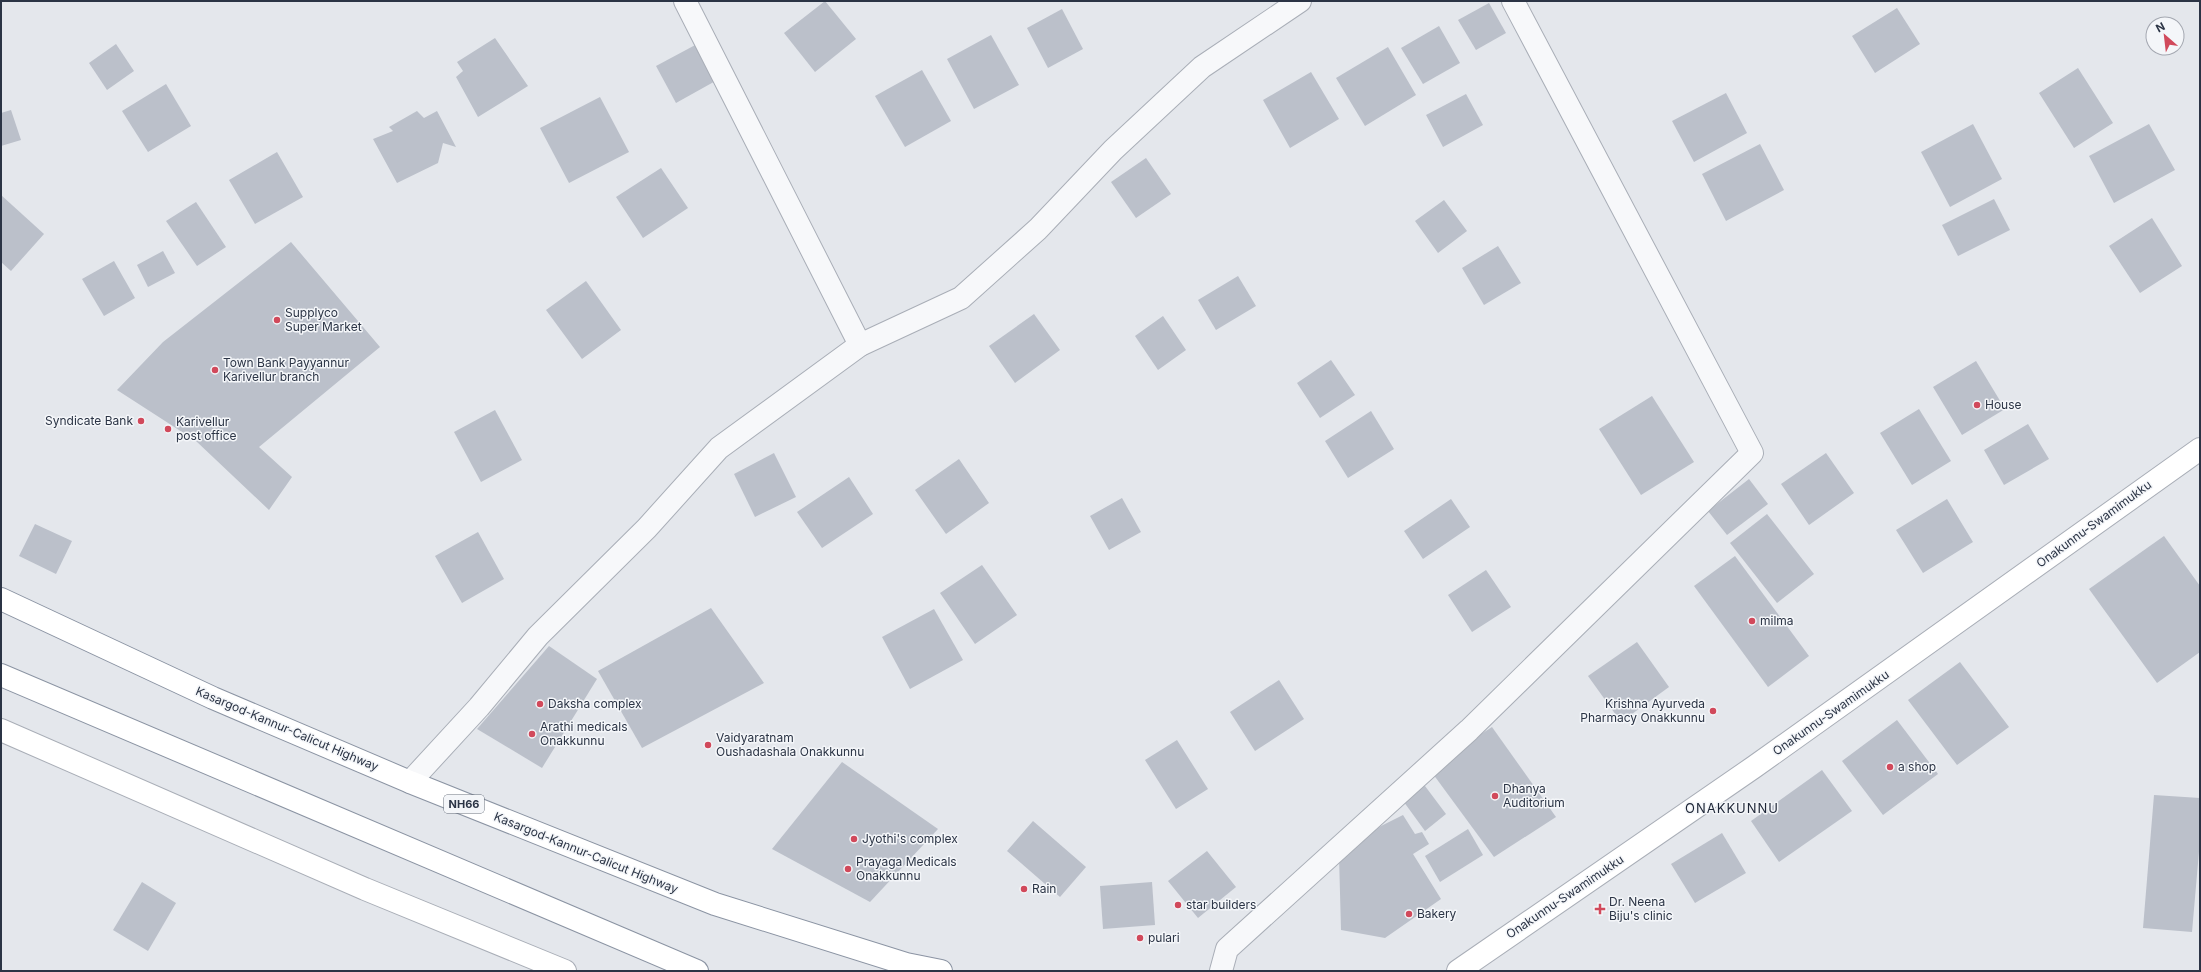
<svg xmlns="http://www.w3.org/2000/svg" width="2201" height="972" font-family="Inter,sans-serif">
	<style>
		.building { fill: #bbc0ca }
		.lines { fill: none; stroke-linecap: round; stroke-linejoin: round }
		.street-casing { stroke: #a9aeb7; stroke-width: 24 }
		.secondary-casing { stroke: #a9aeb7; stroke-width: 24 }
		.highway-casing { stroke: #8b94a3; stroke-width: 24 }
		.street { stroke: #f7f8fa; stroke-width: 22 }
		.secondary { stroke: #fff; stroke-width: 22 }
		.highway { stroke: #fff; stroke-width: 22 }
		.poi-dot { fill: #d1495b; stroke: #f4f6f9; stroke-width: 1.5 }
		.labels { text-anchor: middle; stroke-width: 3; stroke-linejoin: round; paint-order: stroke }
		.shield { fill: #f4f6f9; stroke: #676e7b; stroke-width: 1 }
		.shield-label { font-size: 11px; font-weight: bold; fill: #2b3445 }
		.poi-label { font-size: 12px; fill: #2b3445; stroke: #f4f6f9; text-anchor: start }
		.street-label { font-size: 12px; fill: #2b3445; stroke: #f4f6f9 }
		.neighbourhood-label { font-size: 13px; letter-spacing: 1px; fill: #1d2536; stroke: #f4f6f9 }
	</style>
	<rect width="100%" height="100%" fill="#e4e7ec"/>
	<!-- building -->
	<g class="building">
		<path d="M825,1L856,39L815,72L784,33Z"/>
		<path d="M1489,3L1506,33L1476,50L1458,20Z"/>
		<path d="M1897,8L1920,44L1875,73L1852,36Z"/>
		<path d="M1062,9L1083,49L1048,68L1027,28Z"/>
		<path d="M1439,26L1460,63L1423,84L1401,48Z"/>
		<path d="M991,35L1019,85L974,109L947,59Z"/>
		<path d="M495,38L528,86L478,117L456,77L463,71L457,62Z"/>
		<path d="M699,43L719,79L676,103L656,66Z"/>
		<path d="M116,44L134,71L107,90L89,63Z"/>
		<path d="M1388,47L1416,95L1365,126L1336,78Z"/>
		<path d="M2078,68L2113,123L2074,148L2039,93Z"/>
		<path d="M922,70L951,121L905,147L875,96Z"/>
		<path d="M1311,72L1339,119L1290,148L1263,100Z"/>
		<path d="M166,84L191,126L148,152L122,111Z"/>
		<path d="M1726,93L1747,133L1694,162L1672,121Z"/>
		<path d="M1466,94L1483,125L1443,147L1426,115Z"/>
		<path d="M600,97L629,152L569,183L540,128Z"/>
		<path d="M11,110L21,140L1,146V113Z"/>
		<path d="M417,111L424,118L437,111L456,147L443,143L438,163L397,183L373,139L393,131L389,127Z"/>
		<path d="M1973,124L2002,179L1950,207L1921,152Z"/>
		<path d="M2149,124L2175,170L2114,203L2089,156Z"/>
		<path d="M1760,144L1784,190L1726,221L1702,174Z"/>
		<path d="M277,152L303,197L255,224L229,180Z"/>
		<path d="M1146,158L1171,194L1136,218L1111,182Z"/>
		<path d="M661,168L688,208L643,238L616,197Z"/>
		<path d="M1,195L44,234L11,271L1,262Z"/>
		<path d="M1994,199L2010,230L1958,256L1942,225Z"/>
		<path d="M1444,200L1467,231L1438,253L1415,221Z"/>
		<path d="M196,202L226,247L197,266L166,221Z"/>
		<path d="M2152,218L2182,266L2140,293L2109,246Z"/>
		<path d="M291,242L380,347L259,447L292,477L269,510L196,441L117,390L163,342Z"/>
		<path d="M1498,246L1521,283L1484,305L1462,268Z"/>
		<path d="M163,251L175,273L148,287L137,265Z"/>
		<path d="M114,261L135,298L104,316L82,279Z"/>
		<path d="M1238,276L1256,306L1216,330L1198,300Z"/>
		<path d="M586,281L621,330L582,359L546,310Z"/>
		<path d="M1034,314L1060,350L1015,383L989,346Z"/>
		<path d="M1163,316L1186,350L1158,370L1135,336Z"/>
		<path d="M1331,360L1355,395L1320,418L1297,383Z"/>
		<path d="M1976,361L2005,409L1962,435L1933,387Z"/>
		<path d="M1652,396L1694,462L1641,495L1599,429Z"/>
		<path d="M1919,409L1951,461L1912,485L1880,433Z"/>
		<path d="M495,410L522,460L481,482L454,432Z"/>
		<path d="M1371,411L1394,449L1348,478L1325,441Z"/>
		<path d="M2028,424L2049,459L2004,485L1984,450Z"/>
		<path d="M774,453L796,497L755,517L734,474Z"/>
		<path d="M1826,453L1854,493L1809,525L1781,484Z"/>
		<path d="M959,459L989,503L946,534L915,490Z"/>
		<path d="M849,477L873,514L822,548L797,512Z"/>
		<path d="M1749,479L1768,504L1727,535L1708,511Z"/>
		<path d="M1122,498L1141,532L1109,550L1090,516Z"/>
		<path d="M1451,499L1470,527L1423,559L1404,531Z"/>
		<path d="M1947,499L1973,542L1923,573L1896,530Z"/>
		<path d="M1767,514L1814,574L1777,603L1730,543Z"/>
		<path d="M35,524L72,541L56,574L19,556Z"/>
		<path d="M478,532L504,579L462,603L435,556Z"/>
		<path d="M2164,536L2200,586V652L2157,683L2089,589Z"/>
		<path d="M1735,556L1809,656L1768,687L1694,586Z"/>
		<path d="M982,565L1017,615L975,644L940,593Z"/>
		<path d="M1486,570L1511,607L1472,632L1448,595Z"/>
		<path d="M711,608L764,683L642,748L598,671Z"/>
		<path d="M934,609L963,660L910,689L882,637Z"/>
		<path d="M1637,642L1669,687L1621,722L1588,676Z"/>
		<path d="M549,646L597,679L542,768L477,729Z"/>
		<path d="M1960,662L2009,727L1957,765L1908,700Z"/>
		<path d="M1279,680L1304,719L1255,751L1230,712Z"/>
		<path d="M1897,720L1938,774L1883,815L1842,761Z"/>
		<path d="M1492,727L1556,817L1494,857L1433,774L1455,751Z"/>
		<path d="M1177,740L1208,789L1176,809L1145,760Z"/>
		<path d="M842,762L938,829L870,902L772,849Z"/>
		<path d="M1822,770L1852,811L1779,862L1751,821Z"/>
		<path d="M1422,782L1446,814L1425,831L1401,798Z"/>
		<path d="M2154,795L2200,798V840L2192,932L2143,928Z"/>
		<path d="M1403,815L1415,834L1422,832L1429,844L1413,854L1441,899L1385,938L1341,930L1339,856L1381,826Z"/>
		<path d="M1033,821L1086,867L1060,897L1007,851Z"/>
		<path d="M1468,829L1483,855L1440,882L1425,856Z"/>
		<path d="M1722,833L1746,873L1695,903L1671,864Z"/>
		<path d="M1207,851L1236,887L1198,918L1168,881Z"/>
		<path d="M142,882L176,903L148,951L113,930Z"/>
		<path d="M1152,882L1155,925L1103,929L1100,886Z"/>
	</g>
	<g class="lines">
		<defs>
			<g id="street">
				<path d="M685,1L860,345"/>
				<path d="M410,782L479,707L538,636L647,528L719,448L860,345L961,298L1038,229L1113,150L1202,67L1300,1"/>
				<path d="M1221,971L1227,949L1469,730L1752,453L1513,1"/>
			</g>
			<g id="secondary">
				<path d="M1,730L365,889L565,971"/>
				<path d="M1458,971L1754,767L2200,449"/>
			</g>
			<g id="highway">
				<path d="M1,599L213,698L410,782L715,904L906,964L941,971"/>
				<path d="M1,675L697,971"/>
			</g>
		</defs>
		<!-- street casing -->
		<use href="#street" class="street-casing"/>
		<!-- secondary casing -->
		<use href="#secondary" class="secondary-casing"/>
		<!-- highway casing -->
		<use href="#highway" class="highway-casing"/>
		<!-- street -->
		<use href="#street" class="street"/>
		<!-- secondary -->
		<use href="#secondary" class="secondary"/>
		<!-- highway -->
		<use href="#highway" class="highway"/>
	</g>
	<!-- markers -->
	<g class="poi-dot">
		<circle cx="277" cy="320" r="4"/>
		<circle cx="215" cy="370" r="4"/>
		<circle cx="1977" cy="405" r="4"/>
		<circle cx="141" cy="421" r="4"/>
		<circle cx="168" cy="429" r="4"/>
		<circle cx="1752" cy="621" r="4"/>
		<circle cx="540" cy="704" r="4"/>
		<circle cx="1713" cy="711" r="4"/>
		<circle cx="532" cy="734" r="4"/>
		<circle cx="708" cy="745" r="4"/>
		<circle cx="1890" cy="767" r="4"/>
		<circle cx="1495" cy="796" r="4"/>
		<circle cx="854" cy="839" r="4"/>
		<circle cx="848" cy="869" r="4"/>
		<circle cx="1024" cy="889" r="4"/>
		<circle cx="1178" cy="905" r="4"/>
		<path d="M1598 903h4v4h4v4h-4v4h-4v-4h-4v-4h4z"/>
		<circle cx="1409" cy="914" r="4"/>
		<circle cx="1140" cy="938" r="4"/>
	</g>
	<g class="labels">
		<!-- shield labels -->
		<rect class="shield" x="444" y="795" width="40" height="18" rx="3"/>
		<g class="shield-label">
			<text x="464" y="808">NH66</text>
		</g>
		<!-- poi labels -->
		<g class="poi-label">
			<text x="285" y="317">Supplyco<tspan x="285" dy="14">Super Market</tspan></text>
			<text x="223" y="367">Town Bank Payyannur<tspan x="223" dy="14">Karivellur branch</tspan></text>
			<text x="1985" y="409">House</text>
			<text x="133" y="425" text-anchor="end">Syndicate Bank</text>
			<text x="176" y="426">Karivellur<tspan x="176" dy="14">post office</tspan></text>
			<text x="1760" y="625">milma</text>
			<text x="548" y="708">Daksha complex</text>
			<text x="1705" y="708" text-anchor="end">Krishna Ayurveda<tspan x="1705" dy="14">Pharmacy Onakkunnu</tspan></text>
			<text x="540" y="731">Arathi medicals<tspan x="540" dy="14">Onakkunnu</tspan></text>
			<text x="716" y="742">Vaidyaratnam<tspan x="716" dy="14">Oushadashala Onakkunnu</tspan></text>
			<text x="1898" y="771">a shop</text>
			<text x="1503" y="793">Dhanya<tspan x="1503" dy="14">Auditorium</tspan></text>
			<text x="862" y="843">Jyothi's complex</text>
			<text x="856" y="866">Prayaga Medicals<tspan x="856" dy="14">Onakkunnu</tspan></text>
			<text x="1032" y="893">Rain</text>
			<text x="1609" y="906">Dr. Neena<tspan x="1609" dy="14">Biju's clinic</tspan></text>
			<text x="1186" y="909">star builders</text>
			<text x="1417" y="918">Bakery</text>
			<text x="1148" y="942">pulari</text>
		</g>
		<!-- street labels -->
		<g class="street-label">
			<text transform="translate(2094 524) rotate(-36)" y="4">Onakunnu-Swamimukku</text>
			<text transform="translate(1831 713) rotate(-35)" y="4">Onakunnu-Swamimukku</text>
			<text transform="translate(287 729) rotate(23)" y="4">Kasargod-Kannur-Calicut Highway</text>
			<text transform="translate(586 853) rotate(22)" y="4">Kasargod-Kannur-Calicut Highway</text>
			<text transform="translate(1565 897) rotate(-34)" y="4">Onakunnu-Swamimukku</text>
		</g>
		<!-- neighbourhood labels -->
		<g class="neighbourhood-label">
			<text x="1732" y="813">ONAKKUNNU</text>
		</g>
	</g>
	<!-- border -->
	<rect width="2201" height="972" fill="none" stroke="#2b3445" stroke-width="4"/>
	<!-- north arrow -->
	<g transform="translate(2165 36) rotate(332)"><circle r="19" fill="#f4f6f9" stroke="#a4a8b1"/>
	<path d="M0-3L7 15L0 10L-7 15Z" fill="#d1495b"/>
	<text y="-6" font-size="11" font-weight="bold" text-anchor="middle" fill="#2b3445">N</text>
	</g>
</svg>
